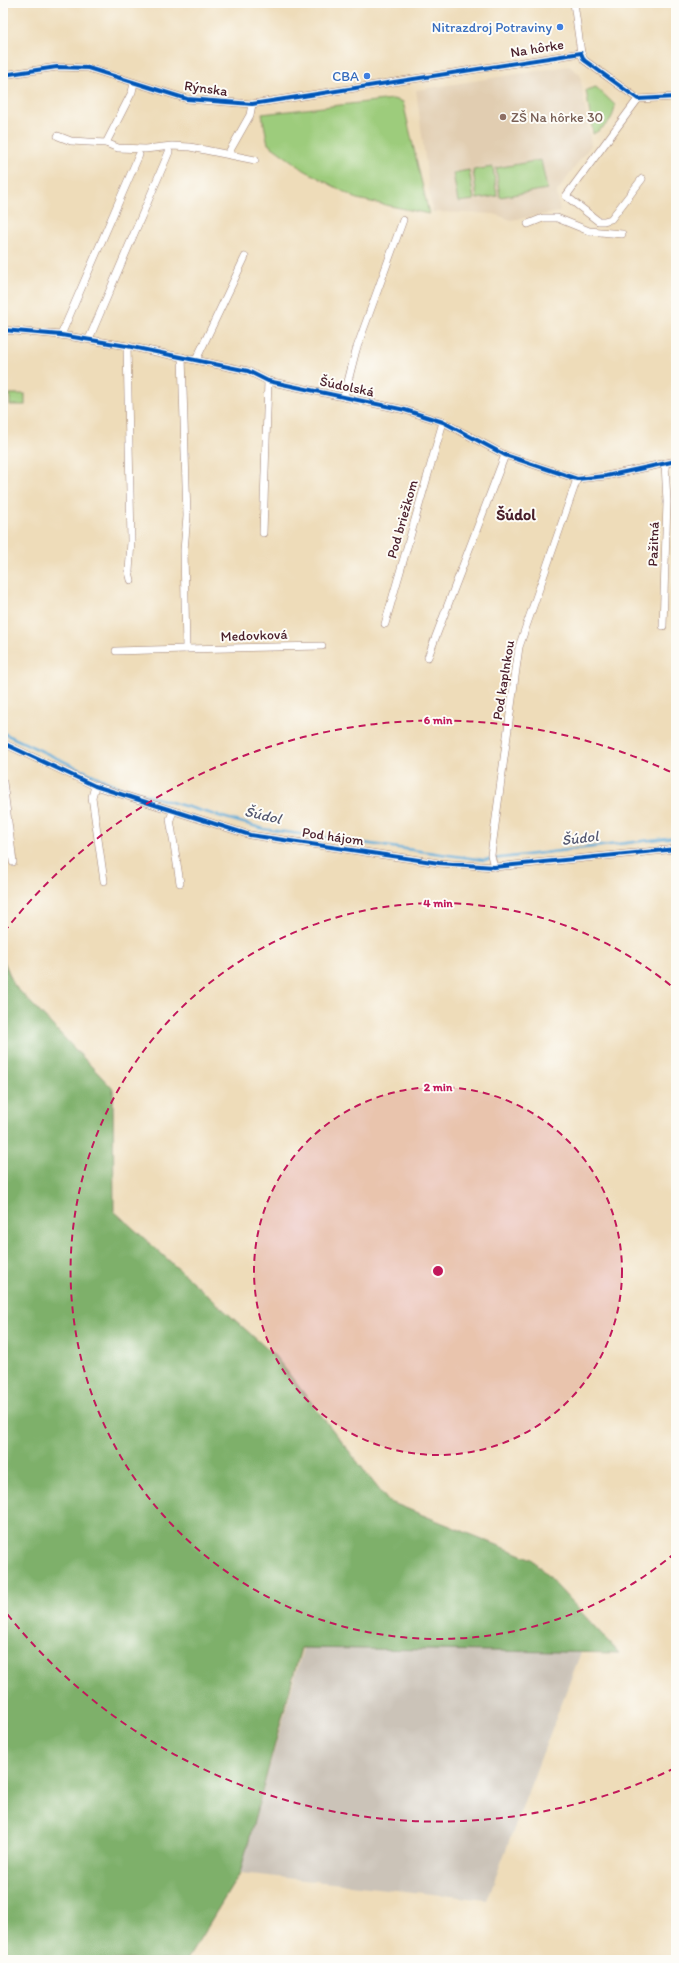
<svg xmlns="http://www.w3.org/2000/svg" width="679" height="1963" font-family="Itim,sans-serif">
	<style>
		.built { fill: #e1cdb1 }
		.industrial { fill: #cbc3b8 }
		.green { fill: #9dcc7b; stroke: #747653 }
		.forest { fill: #7eb06b; stroke: #64684b }
		.lines { fill: none; stroke-linecap: round; stroke-linejoin: round }
		.stream { stroke: #60abd8; stroke-width: 2.5 }
		.street-casing { stroke: #9c7e72; stroke-width: 8 }
		.street { stroke: #fff; stroke-width: 7 }
		.cycleway-casing { stroke: #fdfcf7; stroke-width: 6 }
		.cycleway { stroke: #0057b8; stroke-width: 4 }
		.ring { fill: none; stroke: #c2185b; stroke-width: 2; stroke-dasharray: 7 5 }
		.shop-dot { fill: #3f7fe0; stroke: #fdfcf7; stroke-width: 1.5 }
		.education-dot { fill: #8d6e63; stroke: #fdfcf7; stroke-width: 1.5 }
		.labels { text-anchor: middle; stroke-width: 4; stroke-linejoin: round; paint-order: stroke }
		.shop-label { font-size: 14px; fill: #366cbe; stroke: #fdfcf7; text-anchor: end }
		.street-label { font-size: 14px; fill: #4a1f2b; stroke: #fdfcf7 }
		.education-label { font-size: 14px; fill: #785e54; stroke: #fdfcf7; text-anchor: start }
		.water-label { font-size: 15px; font-style: italic; fill: #535770; stroke: #fdfcf7 }
		.quarter-label { font-size: 16px; font-weight: bold; fill: #4a1f2b; stroke: #fdfcf7 }
		.centre { fill: #c2185b; stroke: #fdfcf7; stroke-width: 2 }
		.ring-label { font-size: 12px; text-anchor: middle; font-weight: bold; fill: #c2185b; stroke: #fdfcf7; stroke-width: 4; stroke-linejoin: round; paint-order: stroke }
	</style>
	<rect width="100%" height="100%" fill="#fdfcf7"/>
	<filter id="ink" filterUnits="userSpaceOnUse"><feTurbulence type="fractalNoise" baseFrequency=".025" numOctaves="2"/><feDisplacementMap in="SourceGraphic" scale="8" xChannelSelector="R" yChannelSelector="G"/><feConvolveMatrix kernelMatrix="1 2 1 2 8 2 1 2 1" color-interpolation-filters="sRGB"/></filter>
	<filter id="wash" filterUnits="userSpaceOnUse"><feTurbulence type="fractalNoise" baseFrequency=".012" numOctaves="4" result="noise"/><feDisplacementMap in="SourceGraphic" scale="16" xChannelSelector="R" yChannelSelector="G"/><feGaussianBlur stdDeviation="0.9" result="paint"/><feColorMatrix in="noise" values="0 0 0 0 0 0 0 0 0 0 0 0 0 0 0 0 0 1.4 0 .05"/><feComposite in="paint" operator="in"/></filter>
	<g filter="url(#wash)">
		<rect width="100%" height="100%" fill="#eedcb9"/>
		<!-- built -->
		<path class="built" d="M569,66L580,74L591,145L557,192L560,212L511,220L494,214L432,212L416,90Z"/>
		<!-- industrial -->
		<path class="industrial" d="M304,1644L581,1652L487,1900L240,1873Z"/>
		<!-- green -->
		<g class="green">
			<path d="M596,87L615,105C614,120 605,127 593,134L586,90Z"/>
			<path d="M393,99L403,102L429,214L357,199L304,170L268,144L262,114Z"/>
			<path d="M541,160L547,189L500,197L496,168Z"/>
			<path d="M493,167L497,196L477,199L473,170Z"/>
			<path d="M469,170L474,200L458,202L453,173Z"/>
			<rect x="10" y="394" width="15" height="11"/>
		</g>
		<!-- forest -->
		<path class="forest" d="M3,959L14,985L113,1089L114,1211L275,1356L388,1501L532,1559L619,1653L301,1648L240,1873L187,1960H3Z"/>
		<g class="lines">
			<!-- stream -->
			<path class="stream" d="M3,733L119,787L264,829L484,860L676,837"/>
		</g>
	</g>
	<g filter="url(#ink)">
		<g class="lines">
			<defs>
				<g id="street">
					<path d="M574,3L581,53"/>
					<path d="M3,75L57,67L88,68L187,99L252,104L581,53L584,60L638,99L676,97"/>
					<path d="M638,99L566,196L598,221H604L611,219L642,179"/>
					<path d="M58,136L71,141L106,143L118,148L145,149L172,146L190,147L255,160"/>
					<path d="M106,143L132,92L134,83"/>
					<path d="M228,154L250,115L252,104"/>
					<path d="M528,224L543,218H557L589,231L622,234"/>
					<path d="M3,330L61,335L127,346L248,371L268,381L405,410L443,422L505,455L577,479L606,476L676,461"/>
					<path d="M61,335L139,155"/>
					<path d="M89,339L169,152"/>
					<path d="M127,346L131,541L129,572L131,580"/>
					<path d="M182,357L187,516L184,550L186,649L322,646"/>
					<path d="M196,360L245,257"/>
					<path d="M344,397L356,350L403,220"/>
					<path d="M263,533L268,381"/>
					<path d="M385,624L443,422"/>
					<path d="M663,626L667,502L665,463"/>
					<path d="M116,651L186,649"/>
					<path d="M428,657L505,455"/>
					<path d="M3,743L95,786L250,835L439,863L494,867L676,849"/>
					<path d="M3,782L13,862"/>
					<path d="M95,786L92,797L104,881"/>
					<path d="M173,812L170,819L180,883"/>
					<path d="M494,867L491,855L519,647L577,479"/>
				</g>
			</defs>
			<!-- street casing -->
			<use href="#street" class="street-casing"/>
			<!-- street -->
			<use href="#street" class="street"/>
			<defs>
				<g id="cycleway">
					<path d="M3,75L57,67L88,68L187,99L252,104L581,53L584,60L638,99L676,97"/>
					<path d="M3,330L61,335L127,346L248,371L268,381L405,410L443,422L505,455L577,479L606,476L676,461"/>
					<path d="M3,743L95,786L250,835L439,863L494,867L676,849"/>
				</g>
			</defs>
			<!-- cycleway casing -->
			<use href="#cycleway" class="cycleway-casing"/>
			<!-- cycleway -->
			<use href="#cycleway" class="cycleway"/>
		</g>
	</g>
	<!-- distance rings -->
	<circle cx="438" cy="1271" r="184" fill="#c2185b" fill-opacity=".12"/>
	<g class="ring">
		<circle cx="438" cy="1271" r="184"/>
		<path d="M675 1553A368 368 0 1 1 675 989"/>
		<path d="M675 1768A551 551 0 0 1 4 1610M4 932A551 551 0 0 1 675 774"/>
	</g>
	<!-- markers -->
	<g class="shop-dot">
		<circle cx="560" cy="27" r="4"/>
		<circle cx="367" cy="76" r="4"/>
	</g>
	<circle class="education-dot" cx="503" cy="117" r="4"/>
	<g class="labels">
		<!-- shop labels -->
		<g class="shop-label">
			<text x="552" y="32">Nitrazdroj Potraviny</text>
			<text x="359" y="81">CBA</text>
		</g>
		<!-- street labels -->
		<g class="street-label">
			<text transform="translate(537 48) rotate(-9)" y="5">Na hôrke</text>
			<text transform="translate(206 88) rotate(8)" y="5">Rýnska</text>
			<text transform="translate(347 386) rotate(12)" y="5">Šúdolská</text>
			<text transform="translate(402 519) rotate(-74)" y="5">Pod briežkom</text>
			<text transform="translate(653 544) rotate(-88)" y="5">Pažitná</text>
			<text transform="translate(254 635) rotate(-2)" y="5">Medovková</text>
			<text transform="translate(503 680) rotate(-81)" y="5">Pod kaplnkou</text>
			<text transform="translate(333 836) rotate(8)" y="5">Pod hájom</text>
		</g>
		<!-- education labels -->
		<g class="education-label">
			<text x="511" y="122">ZŠ Na hôrke 30</text>
		</g>
		<!-- water labels -->
		<g class="water-label">
			<text transform="translate(263 815) rotate(13)" y="5">Šúdol</text>
			<text transform="translate(580 838) rotate(-7)" y="5">Šúdol</text>
		</g>
		<!-- quarter labels -->
		<g class="quarter-label">
			<text x="516" y="520">Šúdol</text>
		</g>
	</g>
	<circle cx="438" cy="1271" r="6" class="centre"/>
	<g class="ring-label">
		<text x="438" y="724">6 min</text>
		<text x="438" y="907">4 min</text>
		<text x="438" y="1091">2 min</text>
	</g>
	<!-- margin -->
	<rect width="679" height="1963" fill="none" stroke="#fdfcf7" stroke-width="16"/>
</svg>
